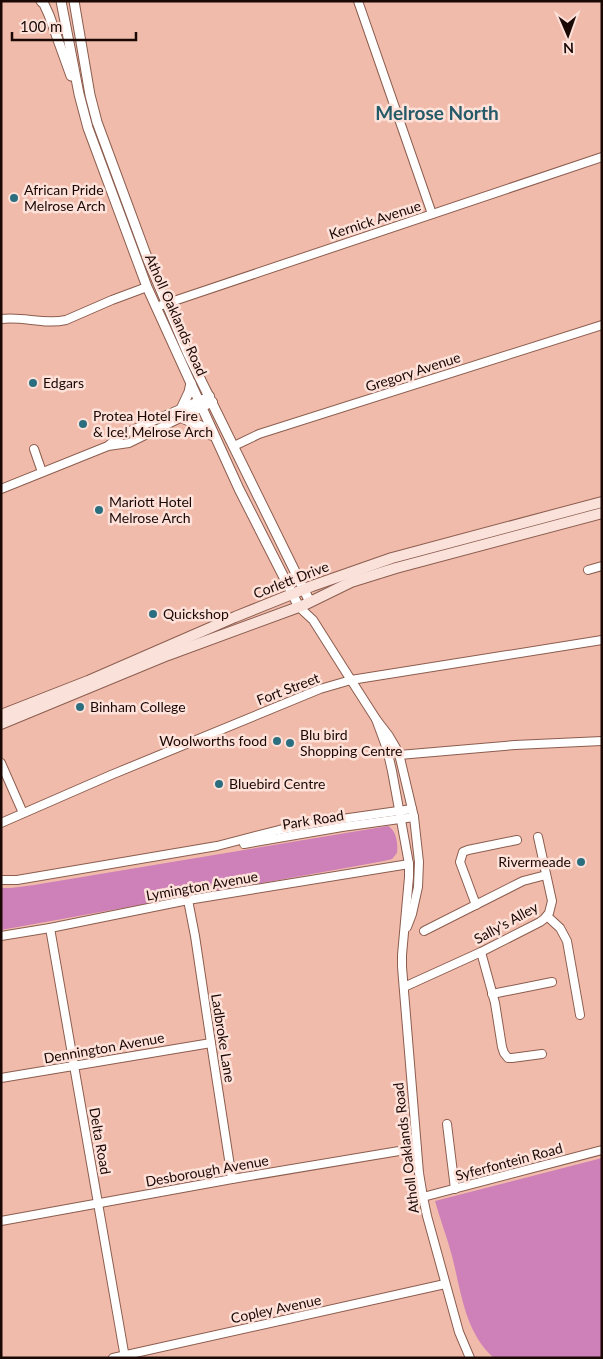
<svg xmlns="http://www.w3.org/2000/svg" width="603" height="1359" font-family="Lato,sans-serif">
	<style>
		.green { fill: #ce80b8 }
		.lines { fill: none; stroke-linecap: round; stroke-linejoin: round }
		.minor-casing { stroke: #8c5d4f; stroke-width: 10 }
		.tertiary-casing { stroke: #8c5d4f; stroke-width: 11 }
		.secondary-casing { stroke: #8c5d4f; stroke-width: 12 }
		.minor { stroke: #fff; stroke-width: 8 }
		.tertiary { stroke: #fff; stroke-width: 9 }
		.secondary { stroke: #fae2db; stroke-width: 10 }
		.poi-dot { fill: #2b6e7f; stroke: #fee2da; stroke-width: 2 }
		.labels { text-anchor: middle; stroke-width: 5; stroke-linejoin: round; paint-order: stroke }
		.poi-label { font-size: 14px; fill: #1a0804; stroke: #fee2da; text-anchor: start }
		.street-label { font-size: 14px; fill: #1a0804; stroke: #fee2da }
		.district-label { font-size: 19px; font-weight: bold; fill: #255a68; stroke: #fee2da }
	</style>
	<rect width="100%" height="100%" fill="#f0bbaa"/>
	<!-- green -->
	<g class="green">
		<path d="M388,826C397,831 398,845 397,853L392,859L384,861L1,930V888H11L34,885Z"/>
		<path d="M602,1158V1357L599,1358H494C465,1333 461,1291 452,1256C447,1237 440,1219 435,1201Z"/>
	</g>
	<g class="lines">
		<defs>
			<g id="minor">
				<path d="M358,1L432,214"/>
				<path d="M156,307L602,157"/>
				<path d="M1,319C23,316 44,325 66,320L112,300L147,287"/>
				<path d="M109,445L123,434L210,396"/>
				<path d="M234,446L259,434L602,325"/>
				<path d="M34,449L42,472"/>
				<path d="M1,489L108,446L129,443L213,402"/>
				<path d="M588,570L602,566"/>
				<path d="M299,607L313,620L351,680L376,719L389,736L396,748L400,758L414,817L419,862L418,887L412,914L407,927"/>
				<path d="M376,719L387,749L392,771L409,864V877L402,955V967L419,1173L423,1197L427,1216L459,1332L470,1358"/>
				<path d="M399,755L515,745L602,741"/>
				<path d="M1,763L23,813"/>
				<path d="M1,823L111,775L320,689L351,680L602,640"/>
				<path d="M244,844L342,827L414,817"/>
				<path d="M1,880H17L217,846L279,830L321,822L412,809"/>
				<path d="M188,900L195,936L211,1043L232,1179"/>
				<path d="M476,905L460,862L463,852L468,850L517,840"/>
				<path d="M547,916L560,928L567,941L580,1015"/>
				<path d="M50,928L125,1358"/>
				<path d="M424,931L523,881L546,875"/>
				<path d="M1,936L50,928L188,900L409,864"/>
				<path d="M481,952L495,1003L502,1047L504,1053L508,1058H512L542,1054"/>
				<path d="M404,987L481,952L540,922L544,919L549,913L552,901L538,837"/>
				<path d="M492,994L552,982"/>
				<path d="M1,1078L211,1043"/>
				<path d="M447,1124L455,1189"/>
				<path d="M423,1197L602,1150"/>
				<path d="M1,1221L232,1179L417,1148"/>
				<path d="M113,1358L445,1284"/>
			</g>
			<g id="tertiary">
				<path d="M41,1L44,4L49,15L71,76"/>
				<path d="M61,1L79,94L88,128L147,287L239,489L299,607"/>
				<path d="M74,1L90,95L97,122L148,260L188,354L310,602"/>
				<path d="M181,409L189,392L191,383"/>
				<path d="M182,418L203,427L211,435"/>
			</g>
			<g id="secondary">
				<path d="M1,715L88,681L235,617L312,586L392,558L602,502"/>
				<path d="M1,724L168,655L304,605L351,582L396,568L602,513"/>
			</g>
		</defs>
		<!-- minor casing -->
		<use href="#minor" class="minor-casing"/>
		<!-- tertiary casing -->
		<use href="#tertiary" class="tertiary-casing"/>
		<!-- secondary casing -->
		<use href="#secondary" class="secondary-casing"/>
		<!-- minor -->
		<use href="#minor" class="minor"/>
		<!-- tertiary -->
		<use href="#tertiary" class="tertiary"/>
		<!-- secondary -->
		<use href="#secondary" class="secondary"/>
	</g>
	<!-- markers -->
	<g class="poi-dot">
		<circle cx="14" cy="198" r="5"/>
		<circle cx="33" cy="383" r="5"/>
		<circle cx="83" cy="424" r="5"/>
		<circle cx="99" cy="510" r="5"/>
		<circle cx="153" cy="614" r="5"/>
		<circle cx="80" cy="707" r="5"/>
		<circle cx="277" cy="741" r="5"/>
		<circle cx="290" cy="743" r="5"/>
		<circle cx="219" cy="784" r="5"/>
		<circle cx="581" cy="862" r="5"/>
	</g>
	<g class="labels">
		<!-- poi labels -->
		<g class="poi-label">
			<text x="24" y="195">African Pride<tspan x="24" dy="16">Melrose Arch</tspan></text>
			<text x="43" y="388">Edgars</text>
			<text x="93" y="421">Protea Hotel Fire<tspan x="93" dy="16">&amp; Ice! Melrose Arch</tspan></text>
			<text x="109" y="507">Mariott Hotel<tspan x="109" dy="16">Melrose Arch</tspan></text>
			<text x="163" y="619">Quickshop</text>
			<text x="90" y="712">Binham College</text>
			<text x="300" y="740">Blu bird<tspan x="300" dy="16">Shopping Centre</tspan></text>
			<text x="267" y="746" text-anchor="end">Woolworths food</text>
			<text x="229" y="789">Bluebird Centre</text>
			<text x="571" y="867" text-anchor="end">Rivermeade</text>
		</g>
		<!-- street labels -->
		<g class="street-label">
			<text transform="translate(375 220) rotate(-18)" y="5">Kernick Avenue</text>
			<text transform="translate(176 315) rotate(66)" y="5">Atholl Oaklands Road</text>
			<text transform="translate(413 372) rotate(-18)" y="5">Gregory Avenue</text>
			<text transform="translate(291 580) rotate(-21)" y="5">Corlett Drive</text>
			<text transform="translate(288 689) rotate(-21)" y="5">Fort Street</text>
			<text transform="translate(313 820) rotate(-9)" y="5">Park Road</text>
			<text transform="translate(202 886) rotate(-10)" y="5">Lymington Avenue</text>
			<text transform="translate(506 923) rotate(-29)" y="5">Sally's Alley</text>
			<text transform="translate(223 1038) rotate(81)" y="5">Ladbroke Lane</text>
			<text transform="translate(104 1048) rotate(-10)" y="5">Dennington Avenue</text>
			<text transform="translate(100 1141) rotate(80)" y="5">Delta Road</text>
			<text transform="translate(406 1148) rotate(-97)" y="5">Atholl Oaklands Road</text>
			<text transform="translate(509 1162) rotate(-15)" y="5">Syferfontein Road</text>
			<text transform="translate(207 1171) rotate(-10)" y="5">Desborough Avenue</text>
			<text transform="translate(276 1309) rotate(-12)" y="5">Copley Avenue</text>
		</g>
		<!-- district labels -->
		<g class="district-label">
			<text x="437" y="120">Melrose North</text>
		</g>
	</g>
	<!-- border -->
	<rect width="603" height="1359" fill="none" stroke="#1a0804" stroke-width="5"/>
	<!-- north arrow -->
	<g transform="translate(568 35) rotate(178)" stroke="#fee2da" stroke-width="4" paint-order="stroke">
	<path d="M0-4L9 19L0 12L-9 19Z" fill="#1a0804"/>
	<text y="-8" font-size="14" font-weight="bold" text-anchor="middle" fill="#1a0804">N</text>
	</g>
	<!-- scale -->
	<path d="M12 32v8h124v-8" fill="none" stroke="#1a0804" stroke-width="2.5"/>
	<text x="20" y="32" font-size="15" fill="#1a0804" stroke="#fee2da" stroke-width="4" paint-order="stroke">100 m</text>
</svg>
